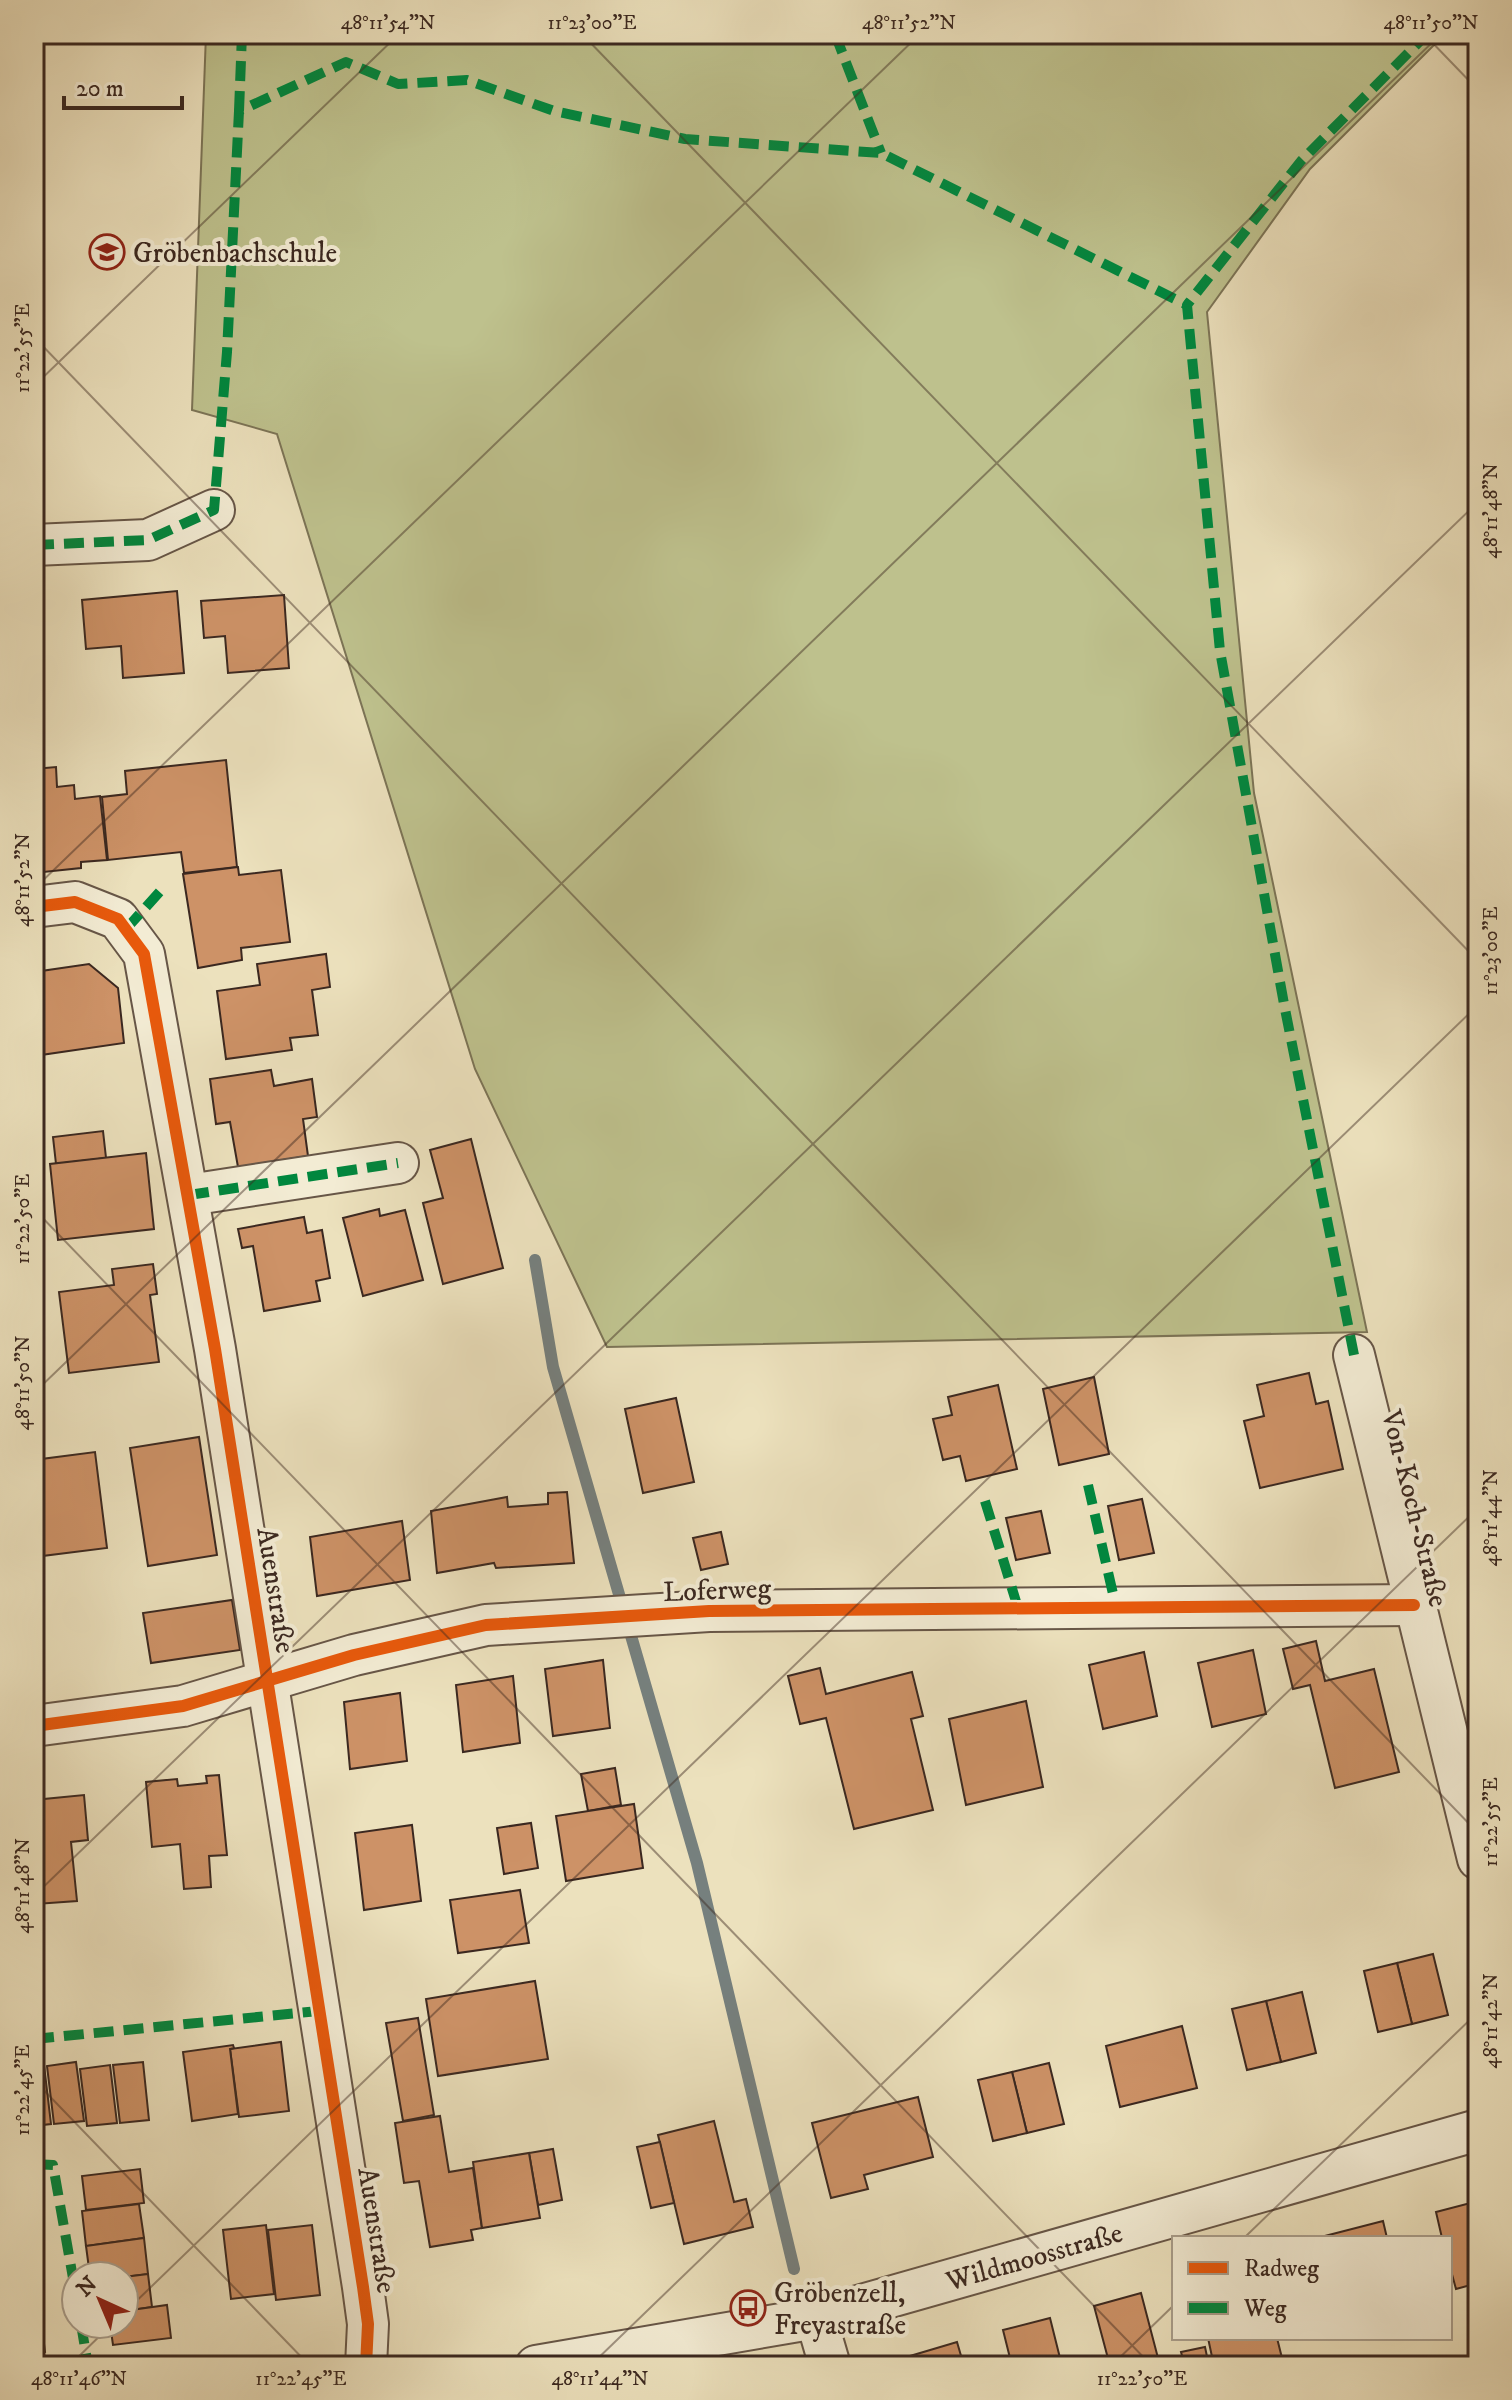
<svg xmlns="http://www.w3.org/2000/svg" width="1512" height="2400" font-family="'IM FELL DW Pica',serif">
	<style>
		.green { fill: #bec18d; stroke: #7c7456; stroke-width: 2 }
		.lines { fill: none; stroke-linecap: round; stroke-linejoin: round }
		.stream { stroke: #76807e; stroke-width: 12 }
		.building { fill: #cd9267; stroke: #3b2820; stroke-width: 2 }
		.street-casing { stroke: #675647; stroke-width: 44 }
		.street { stroke: #f3ecd4; stroke-width: 40 }
		.quiet { stroke: #00873e; stroke-width: 10; stroke-dasharray: 20 10; stroke-linecap: butt }
		.cycleway-casing { stroke: #f3ecd4; stroke-width: 17 }
		.cycleway { stroke: #e8590c; stroke-width: 12 }
		.ticks { fill: none; stroke: #3b2820; stroke-width: 2; stroke-opacity: 0.45 }
		.labels { text-anchor: middle; stroke-width: 8; stroke-linejoin: round; paint-order: stroke }
		.poi-label { font-size: 28px; fill: #3b2820; stroke: #f3ecd4; text-anchor: start }
		.street-label { font-size: 28px; fill: #3b2820; stroke: #f3ecd4 }
		.neatline { fill: none; stroke: #3b2820; stroke-width: 3 }
		.ticks-label { font-size: 20px; text-anchor: middle; fill: #3b2820 }
	</style>
	<rect width="100%" height="100%" fill="#ece1bd"/>
	<filter id="stains"><feTurbulence type="fractalNoise" baseFrequency=".0025" numOctaves="4"/><feColorMatrix values="0 0 0 0 .2 0 0 0 0 .09 0 0 0 0 .02 0 0 0 .5 -.17"/></filter>
	<radialGradient id="worn" r=".72"><stop offset=".6" stop-color="#630" stop-opacity="0"/><stop offset="1" stop-color="#630" stop-opacity=".3"/></radialGradient>
	<!-- green -->
	<path class="green" d="M206,34H1445L1310,169L1207,312L1254,793L1367,1332L607,1347L475,1069L277,434L192,410Z"/>
	<g class="lines">
		<!-- stream -->
		<path class="stream" d="M535,1260L553,1367L697,1863L794,2269"/>
	</g>
	<!-- building -->
	<g class="building">
		<path d="M177,591L184,673L123,678L121,646L86,649L82,600Z"/>
		<path d="M284,595L289,668L228,673L225,636L204,638L201,601Z"/>
		<path d="M226,760L237,867L184,873L181,852L108,860L102,797L127,794L125,771Z"/>
		<path d="M56,767L57,787L74,785L75,799L100,796L107,860L81,862V868L34,873V769Z"/>
		<path d="M238,867L239,875L281,870L290,942L241,948L242,960L198,968L183,874Z"/>
		<path d="M326,954L330,987L312,990L318,1035L290,1038L292,1050L226,1059L217,991L260,985L257,964Z"/>
		<path d="M89,964L118,988L124,1043L34,1056V970V972Z"/>
		<path d="M271,1070L274,1086L312,1079L317,1117L303,1119L308,1156L238,1167L230,1122L216,1124L210,1079Z"/>
		<path d="M103,1131L106,1158L56,1164L53,1137Z"/>
		<path d="M471,1139L503,1268L443,1284L423,1203L443,1198L430,1150Z"/>
		<path d="M146,1153L154,1229L58,1240L50,1164Z"/>
		<path d="M379,1209L380,1216L405,1210L423,1280L363,1296L343,1218Z"/>
		<path d="M304,1217L307,1233L322,1230L330,1278L316,1281L320,1301L264,1311L253,1246L242,1248L238,1229Z"/>
		<path d="M153,1264L157,1294L150,1295L159,1362L69,1373L59,1292L114,1285L112,1269Z"/>
		<path d="M1309,1373L1316,1404L1328,1401L1343,1469L1260,1488L1244,1421L1264,1416L1257,1385Z"/>
		<path d="M1094,1377L1109,1454L1059,1465L1043,1389Z"/>
		<path d="M998,1385L1017,1469L966,1481L960,1456L943,1460L933,1419L952,1415L948,1397Z"/>
		<path d="M676,1398L694,1482L643,1493L625,1409Z"/>
		<path d="M199,1437L217,1555L148,1566L130,1448Z"/>
		<path d="M95,1452L107,1548L34,1557V1460Z"/>
		<path d="M567,1492L574,1563L496,1568L494,1563L437,1573L431,1511L507,1497L508,1507L548,1504V1493Z"/>
		<path d="M1142,1499L1154,1553L1119,1560L1108,1506Z"/>
		<path d="M1041,1511L1050,1553L1016,1560L1006,1518Z"/>
		<path d="M402,1521L410,1580L317,1596L310,1537Z"/>
		<path d="M721,1532L728,1564L701,1570L693,1538Z"/>
		<path d="M232,1600L240,1650L151,1663L143,1613Z"/>
		<path d="M1316,1641L1325,1681L1374,1669L1399,1772L1335,1788L1310,1685L1293,1689L1283,1649Z"/>
		<path d="M1253,1650L1266,1714L1212,1727L1198,1663Z"/>
		<path d="M1144,1652L1157,1716L1103,1729L1089,1665Z"/>
		<path d="M603,1660L610,1728L553,1736L545,1669Z"/>
		<path d="M820,1668L826,1694L912,1672L923,1716L911,1719L933,1810L854,1829L826,1718L800,1724L788,1676Z"/>
		<path d="M513,1676L520,1743L463,1752L456,1685Z"/>
		<path d="M400,1693L407,1761L350,1769L344,1702Z"/>
		<path d="M1026,1701L1043,1787L966,1805L949,1719Z"/>
		<path d="M615,1768L621,1805L588,1811L581,1774Z"/>
		<path d="M219,1775L227,1855L209,1856L211,1887L184,1889L180,1844L152,1847L146,1782L177,1779L178,1786L207,1783L206,1776Z"/>
		<path d="M84,1795L88,1840L71,1842L77,1901L36,1904L34,1800Z"/>
		<path d="M634,1804L643,1868L566,1881L556,1816Z"/>
		<path d="M531,1823L538,1868L504,1874L497,1828Z"/>
		<path d="M412,1825L421,1901L364,1910L355,1833Z"/>
		<path d="M520,1890L529,1943L458,1953L450,1900Z"/>
		<path d="M1433,1954L1448,2015L1412,2024L1397,1963Z"/>
		<path d="M1397,1963L1412,2024L1378,2032L1364,1971Z"/>
		<path d="M535,1981L548,2059L438,2076L426,1999Z"/>
		<path d="M1302,1992L1316,2053L1281,2062L1266,2001Z"/>
		<path d="M1266,2001L1281,2062L1247,2070L1232,2009Z"/>
		<path d="M418,2018L434,2115L403,2121L386,2023Z"/>
		<path d="M1182,2026L1197,2088L1120,2107L1106,2046Z"/>
		<path d="M281,2042L289,2111L239,2117L230,2049Z"/>
		<path d="M233,2045L234,2048L230,2049L238,2114L192,2121L183,2052Z"/>
		<path d="M76,2062L84,2121L54,2124L47,2066Z"/>
		<path d="M143,2062L149,2120L120,2123L113,2065Z"/>
		<path d="M1049,2063L1064,2124L1027,2133L1012,2072Z"/>
		<path d="M44,2065L51,2124L34,2126V2067Z"/>
		<path d="M110,2065L117,2123L87,2126L80,2069Z"/>
		<path d="M1012,2072L1027,2133L993,2141L978,2080Z"/>
		<path d="M918,2097L933,2157L864,2175L868,2189L831,2198L812,2123Z"/>
		<path d="M440,2116L449,2172L473,2168L482,2228L471,2230L473,2240L430,2247L419,2181L404,2183L395,2123Z"/>
		<path d="M714,2121L734,2202L746,2199L753,2227L684,2244L658,2135Z"/>
		<path d="M660,2142L674,2203L651,2208L637,2147Z"/>
		<path d="M553,2149L562,2200L538,2205L529,2153Z"/>
		<path d="M529,2153L540,2218L482,2228L473,2162Z"/>
		<path d="M140,2169L144,2203L86,2210L82,2176Z"/>
		<path d="M1478,2201V2283L1456,2289L1450,2267V2238H1442L1436,2212Z"/>
		<path d="M139,2204L144,2238L86,2246L82,2211Z"/>
		<path d="M1383,2221L1387,2238H1317Z"/>
		<path d="M266,2225L274,2294L231,2299L223,2230Z"/>
		<path d="M312,2225L320,2295L276,2300L268,2230Z"/>
		<path d="M144,2238L148,2274L124,2277L90,2276L86,2246Z"/>
		<path d="M148,2274L152,2307L124,2311V2277Z"/>
		<path d="M1141,2293L1158,2358L1126,2366H1110L1094,2306Z"/>
		<path d="M167,2305L171,2338L113,2345L110,2324H124V2311Z"/>
		<path d="M1050,2318L1062,2366H1012L1003,2330Z"/>
		<path d="M41,2319L45,2352L34,2354V2320Z"/>
		<path d="M1208,2338H1277L1284,2366H1214Z"/>
		<path d="M957,2342L964,2366H913L910,2356Z"/>
		<path d="M1205,2347L1209,2366H1185L1181,2352Z"/>
	</g>
	<g class="lines">
		<defs>
			<g id="street">
				<path d="M34,545L148,540L214,510"/>
				<path d="M34,907L75,902L118,919L144,954L215,1349L363,2287L368,2324L366,2366"/>
				<path d="M189,1195L398,1163"/>
				<path d="M1354,1355L1478,1859"/>
				<path d="M34,1726L183,1706L354,1655L486,1625L709,1611L1414,1605"/>
				<path d="M816,2318L830,2366"/>
				<path d="M536,2366L816,2318L1478,2130"/>
			</g>
		</defs>
		<!-- street casing -->
		<use href="#street" class="street-casing"/>
		<!-- street -->
		<use href="#street" class="street"/>
		<!-- quiet -->
		<g class="quiet">
			<path d="M835,34L881,153"/>
			<path d="M239,111L242,34"/>
			<path d="M34,545L148,540L214,510L227,352L239,111L346,62L398,84L467,80L554,111L685,139L881,153L1187,305"/>
			<path d="M126,929L165,886"/>
			<path d="M189,1195L398,1163"/>
			<path d="M1354,1355L1284,1004L1220,651L1187,305L1301,161L1427,34"/>
			<path d="M1088,1485L1116,1607"/>
			<path d="M985,1501L1018,1608"/>
			<path d="M34,2039L319,2011"/>
			<path d="M34,2164L53,2165L76,2295"/>
			<path d="M81,2324L88,2366"/>
		</g>
		<defs>
			<g id="cycleway">
				<path d="M34,907L75,902L118,919L144,954L215,1349L363,2287L368,2324L366,2366"/>
				<path d="M34,1726L183,1706L354,1655L486,1625L709,1611L1414,1605"/>
			</g>
		</defs>
		<!-- cycleway casing -->
		<use href="#cycleway" class="cycleway-casing"/>
		<!-- cycleway -->
		<use href="#cycleway" class="cycleway"/>
	</g>
	<!-- ticks -->
	<path class="ticks" d="M582,34L1478,961M1424,34L1478,90M34,337L1478,1833M34,386L399,34M34,889L920,34M34,1209L1152,2366M34,1393L1441,34M34,1896L1478,502M34,2080L310,2366M1244,2238L1478,2012M124,2313L1478,1005M69,2366L112,2324M590,2366L1478,1508M1111,2366L1174,2305"/>
	<!-- icons -->
	<defs>
		<symbol id="school-ring" viewBox="-11 -11 22 22"><circle r="9.5" fill="#f3ecd4" stroke="#8f2418" stroke-width="1.5"/><path d="M0-5L7-2L0 1L-7-2ZM-4 1L0 2.5L4 1V4Q0 6-4 4Z" fill="#8f2418"/></symbol>
		<symbol id="bus-ring" viewBox="-11 -11 22 22"><circle r="9.5" fill="#f3ecd4" stroke="#8f2418" stroke-width="1.5"/><path d="M-5-6H5V4H4V6H2V4H-2V6H-4V4H-5ZM-3.5-4V0h7V-4ZM-3.5 1.2v1.5H-2V1.2ZM2 1.2v1.5H3.5V1.2Z" fill="#8f2418"/></symbol>
	</defs>
	<g fill-rule="evenodd">
		<use href="#school-ring" x="87" y="232" width="40" height="40"/>
		<use href="#bus-ring" x="728" y="2288" width="40" height="40"/>
	</g>
	<g class="labels">
		<!-- poi labels -->
		<g class="poi-label">
			<text x="133" y="262">Gröbenbachschule</text>
			<text x="774" y="2302">Gröbenzell,<tspan x="774" dy="32">Freyastraße</tspan></text>
		</g>
		<!-- street labels -->
		<g class="street-label">
			<text transform="translate(1416 1508) rotate(76)" y="10">Von-Koch-Straße</text>
			<text transform="translate(717 1589) rotate(-2)" y="10">Loferweg</text>
			<text transform="translate(277 1590) rotate(81)" y="10">Auenstraße</text>
			<text transform="translate(378 2230) rotate(81)" y="10">Auenstraße</text>
			<text transform="translate(1034 2256) rotate(-16)" y="10">Wildmoosstraße</text>
		</g>
	</g>
	<!-- margin -->
	<rect width="1512" height="2400" fill="none" stroke="#ece1bd" stroke-width="88"/>
	<!-- legend -->
	<rect x="1172" y="2236" width="280" height="104" fill="#f3ecd4" stroke="#a99e8c" stroke-width="2"/>
	<rect x="1188" y="2262" width="40" height="12" fill="#e8590c" stroke="#a99e8c" stroke-width="2"/>
	<text x="1244" y="2276" font-size="24" fill="#3b2820">Radweg</text>
	<rect x="1188" y="2302" width="40" height="12" fill="#00873e" stroke="#a99e8c" stroke-width="2"/>
	<text x="1244" y="2316" font-size="24" fill="#3b2820">Weg</text>
	<!-- north arrow -->
	<g transform="translate(100 2300) rotate(316)"><circle r="38" fill="#f3ecd4" stroke="#a99e8c" stroke-width="2"/>
	<path d="M0-6L14 30L0 20L-14 30Z" fill="#8f2418"/>
	<text y="-12" font-size="22" font-weight="bold" text-anchor="middle" fill="#3b2820">N</text>
	</g>
	<!-- scale -->
	<path d="M64 96v12h118v-12" fill="none" stroke="#3b2820" stroke-width="4"/>
	<text x="76" y="96" font-size="24" fill="#3b2820" stroke="#f3ecd4" stroke-width="6" paint-order="stroke">20 m</text>
	<rect x="44" y="44" width="1424" height="2312" class="neatline"/>
	<g class="ticks-label">
		<text x="388" y="29">48°11'54"N</text>
		<text x="592" y="29">11°23'00"E</text>
		<text x="909" y="29">48°11'52"N</text>
		<text x="1431" y="29">48°11'50"N</text>
		<text transform="translate(22 348) rotate(-90)" y="7">11°22'55"E</text>
		<text transform="translate(1490 511) rotate(-90)" y="7">48°11'48"N</text>
		<text transform="translate(22 880) rotate(-90)" y="7">48°11'52"N</text>
		<text transform="translate(1490 951) rotate(-90)" y="7">11°23'00"E</text>
		<text transform="translate(22 1219) rotate(-90)" y="7">11°22'50"E</text>
		<text transform="translate(22 1383) rotate(-90)" y="7">48°11'50"N</text>
		<text transform="translate(1490 1518) rotate(-90)" y="7">48°11'44"N</text>
		<text transform="translate(1490 1822) rotate(-90)" y="7">11°22'55"E</text>
		<text transform="translate(22 1886) rotate(-90)" y="7">48°11'48"N</text>
		<text transform="translate(1490 2021) rotate(-90)" y="7">48°11'42"N</text>
		<text transform="translate(22 2090) rotate(-90)" y="7">11°22'45"E</text>
		<text x="79" y="2385">48°11'46"N</text>
		<text x="301" y="2385">11°22'45"E</text>
		<text x="600" y="2385">48°11'44"N</text>
		<text x="1142" y="2385">11°22'50"E</text>
	</g>
	<rect width="100%" height="100%" filter="url(#stains)"/>
	<rect width="100%" height="100%" fill="url(#worn)"/>
</svg>
